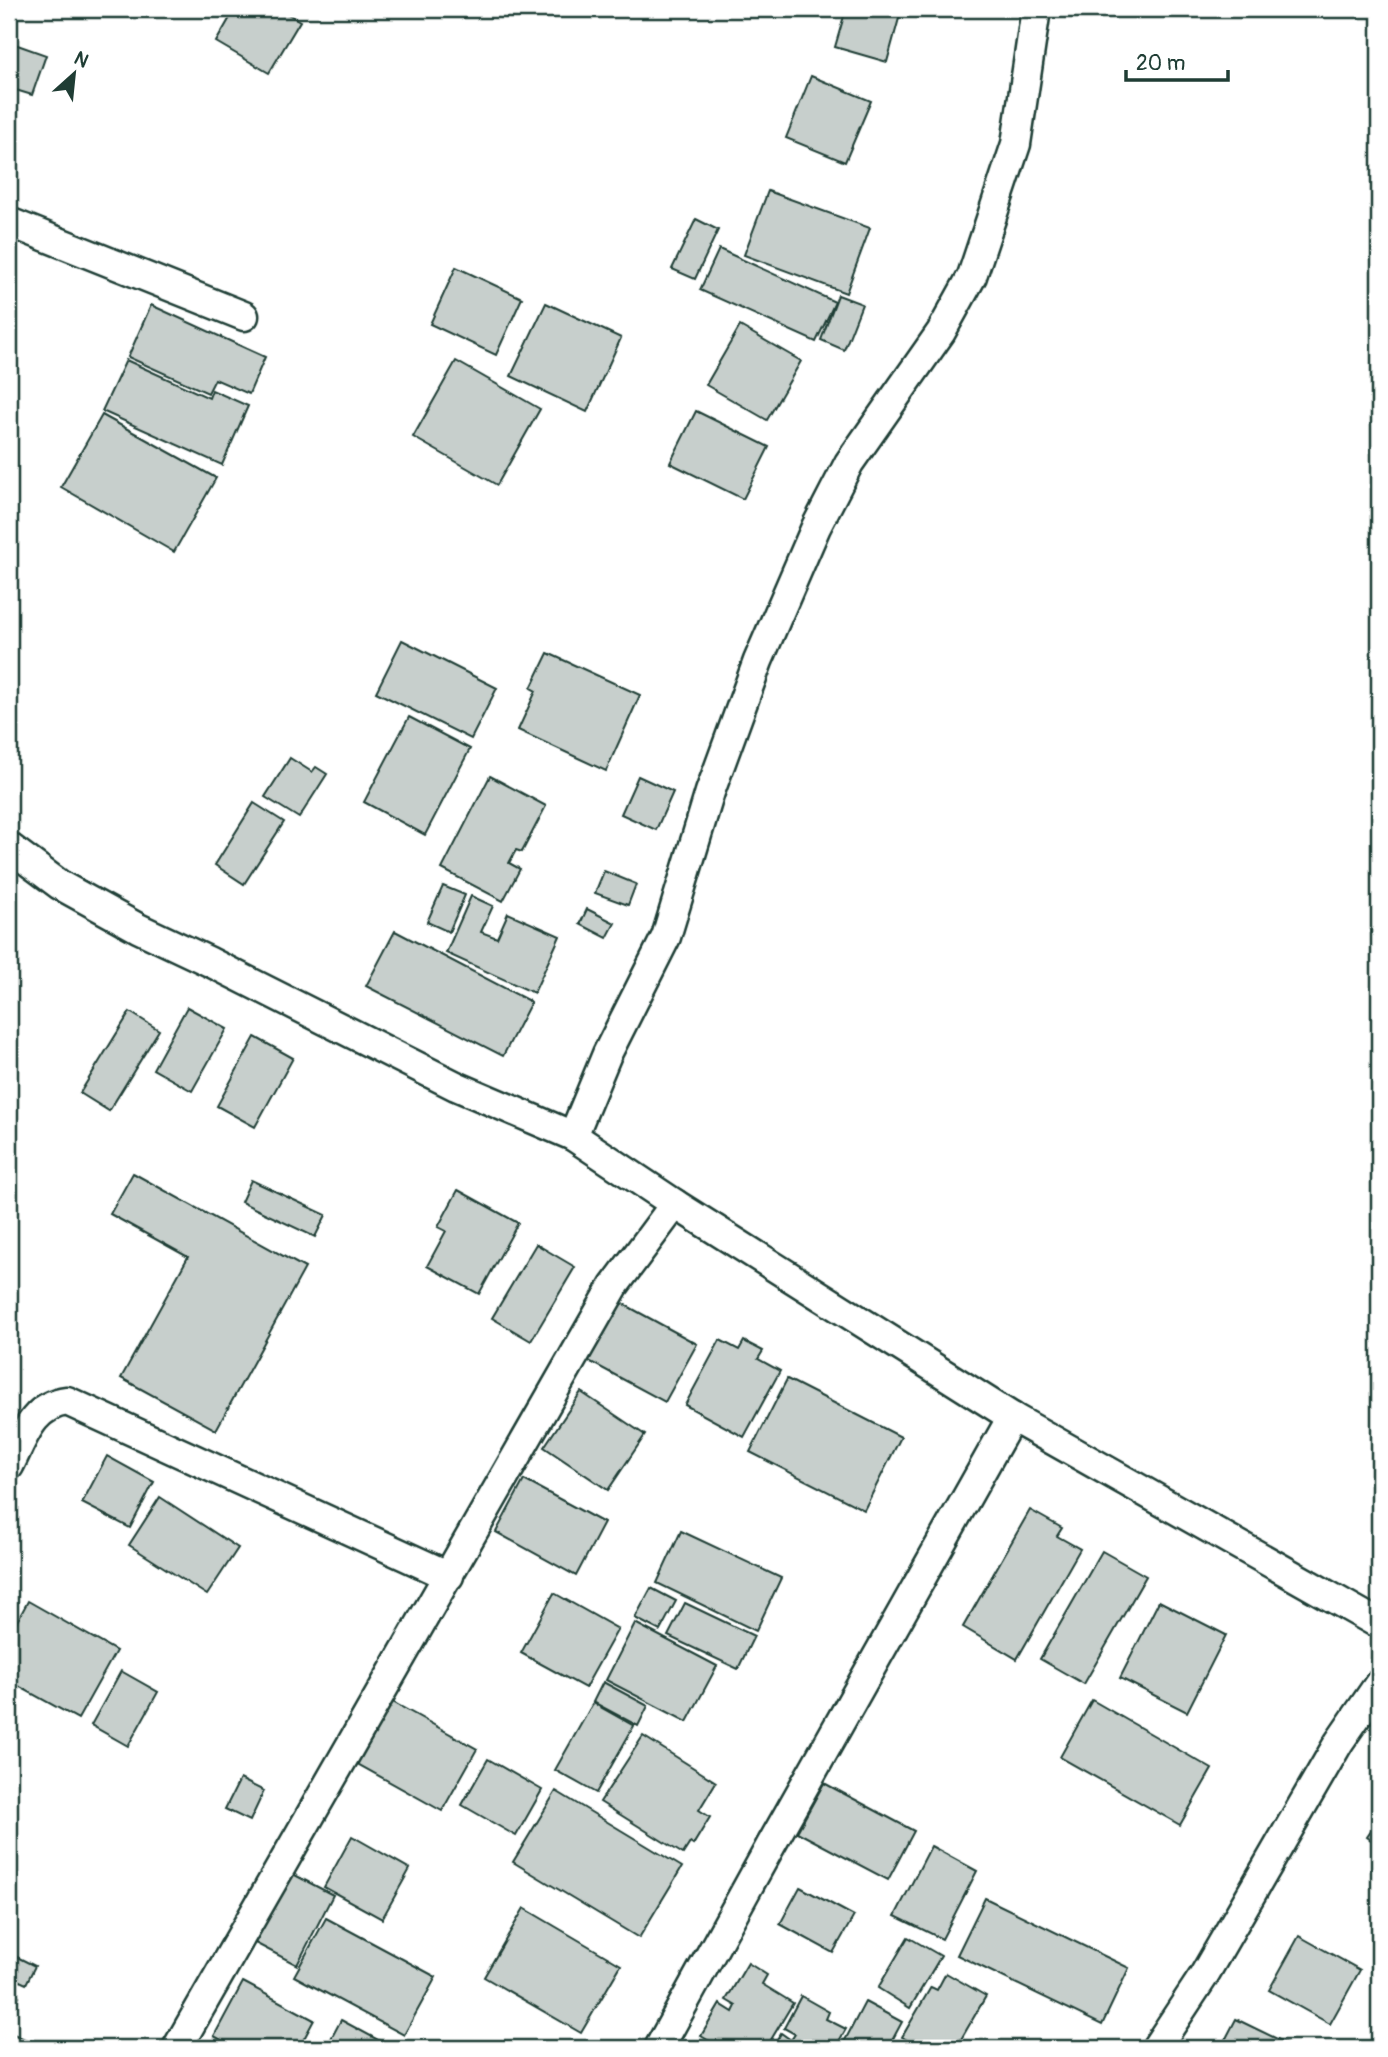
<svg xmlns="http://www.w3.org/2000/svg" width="1388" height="2057" font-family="Pangolin,sans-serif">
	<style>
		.building { fill: #c7cfcc; stroke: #1f3d34; stroke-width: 2 }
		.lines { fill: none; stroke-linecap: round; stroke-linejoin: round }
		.minor-casing { stroke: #1f3d34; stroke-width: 33 }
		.minor { stroke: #fff; stroke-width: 28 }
	</style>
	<rect width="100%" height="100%" fill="#fff"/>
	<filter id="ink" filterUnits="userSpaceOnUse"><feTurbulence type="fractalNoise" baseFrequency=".0143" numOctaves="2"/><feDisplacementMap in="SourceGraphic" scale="14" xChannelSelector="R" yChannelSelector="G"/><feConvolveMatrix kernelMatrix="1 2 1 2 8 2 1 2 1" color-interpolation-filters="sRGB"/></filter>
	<g filter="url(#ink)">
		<!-- building -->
		<g class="building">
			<path d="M235,9H279L300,21L269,73L216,42Z"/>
			<path d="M846,9H892L901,11L887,62L835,47Z"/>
			<path d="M9,42L46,55L32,95L9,88Z"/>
			<path d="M811,76L871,101L845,162L786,138Z"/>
			<path d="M768,191L870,228L846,293L744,255Z"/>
			<path d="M696,219L718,230L695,279L672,269Z"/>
			<path d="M719,249L835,302L816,342L700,290Z"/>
			<path d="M456,267L522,298L496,355L430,324Z"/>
			<path d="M838,295L862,304L844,350L821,340Z"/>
			<path d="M546,303L621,338L587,412L511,376Z"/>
			<path d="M151,305L265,357L249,394L215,379L208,393L128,357Z"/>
			<path d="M740,326L801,361L767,420L706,385Z"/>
			<path d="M126,360L209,398L212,390L248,406L222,465L102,411Z"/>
			<path d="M456,361L540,409L497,485L413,437Z"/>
			<path d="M696,411L769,447L743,499L670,463Z"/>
			<path d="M102,415L216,478L174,552L61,487Z"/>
			<path d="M402,640L497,688L471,739L376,692Z"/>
			<path d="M548,653L640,695L606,771L518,730L536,691L531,688Z"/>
			<path d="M409,717L470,749L425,835L364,802Z"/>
			<path d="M290,758L312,772L316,767L327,774L299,818L265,797Z"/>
			<path d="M490,776L546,806L522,852L516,850L509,863L520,869L503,901L442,869Z"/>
			<path d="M638,776L673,792L656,830L621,814Z"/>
			<path d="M254,803L284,822L244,884L215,865Z"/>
			<path d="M604,871L636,884L628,905L595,893Z"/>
			<path d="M443,886L465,895L449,932L427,922Z"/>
			<path d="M471,896L493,906L481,932L497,938L508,913L560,936L534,993L446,953Z"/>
			<path d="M587,909L615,923L607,938L580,924Z"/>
			<path d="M395,931L531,1002L503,1056L366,986Z"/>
			<path d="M187,1007L227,1029L192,1091L153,1069Z"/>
			<path d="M130,1012L159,1030L109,1111L80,1093Z"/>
			<path d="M255,1037L293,1058L255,1127L217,1106Z"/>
			<path d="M133,1173L305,1268L216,1430L121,1378L188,1257L110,1214Z"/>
			<path d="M251,1180L326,1215L315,1237L241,1202Z"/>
			<path d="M458,1190L518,1223L479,1294L427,1266L446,1231L438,1227Z"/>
			<path d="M536,1244L575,1267L531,1341L492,1318Z"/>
			<path d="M618,1301L697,1344L665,1402L587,1360Z"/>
			<path d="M720,1340L739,1350L744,1341L763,1351L758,1359L780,1371L744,1437L685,1405Z"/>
			<path d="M787,1379L901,1437L864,1510L750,1452Z"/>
			<path d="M581,1392L645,1435L608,1490L544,1447Z"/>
			<path d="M107,1456L154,1482L130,1528L82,1503Z"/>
			<path d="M524,1480L604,1523L576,1576L496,1532Z"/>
			<path d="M160,1497L238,1548L207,1595L129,1545Z"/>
			<path d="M1030,1510L1062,1528L1057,1536L1080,1549L1017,1659L963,1627Z"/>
			<path d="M681,1531L781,1578L756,1631L657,1583Z"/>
			<path d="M1102,1551L1146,1576L1084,1684L1040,1659Z"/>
			<path d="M651,1588L676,1601L660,1631L635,1618Z"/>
			<path d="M554,1593L618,1629L585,1688L521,1653Z"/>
			<path d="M28,1601L116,1651L78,1719L9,1681V1636Z"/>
			<path d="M1159,1601L1226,1635L1187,1712L1120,1678Z"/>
			<path d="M685,1603L754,1636L738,1669L668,1636Z"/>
			<path d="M635,1623L717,1666L687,1722L606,1680Z"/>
			<path d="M121,1671L158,1692L128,1746L91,1725Z"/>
			<path d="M603,1682L648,1706L638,1726L593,1702Z"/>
			<path d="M389,1700L477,1749L442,1811L354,1762Z"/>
			<path d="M1092,1700L1212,1769L1180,1825L1060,1757Z"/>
			<path d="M593,1703L634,1726L596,1793L555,1770Z"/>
			<path d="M643,1736L716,1782L699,1810L710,1817L693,1845L690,1843L683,1854L600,1802Z"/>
			<path d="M488,1759L542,1790L516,1836L462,1805Z"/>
			<path d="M240,1779L264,1791L250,1821L225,1809Z"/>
			<path d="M824,1783L914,1831L888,1880L797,1832Z"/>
			<path d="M556,1791L682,1867L639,1938L513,1862Z"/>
			<path d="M1379,1820V1846L1367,1837Z"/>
			<path d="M352,1836L410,1869L382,1919L324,1887Z"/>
			<path d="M931,1846L977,1871L942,1939L895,1916Z"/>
			<path d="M291,1873L333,1895L297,1965L255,1943Z"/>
			<path d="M800,1887L854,1916L833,1953L780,1924Z"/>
			<path d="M985,1898L1129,1968L1102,2025L957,1955Z"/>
			<path d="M524,1908L621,1965L581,2033L484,1977Z"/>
			<path d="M326,1918L436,1977L404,2035L294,1976Z"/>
			<path d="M1299,1936L1360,1970L1330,2024L1269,1990Z"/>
			<path d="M908,1937L941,1956L910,2008L878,1988Z"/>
			<path d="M9,1953L35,1966L26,1984L9,1976Z"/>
			<path d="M748,1963L767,1975L762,1984L793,2003L766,2048H721L701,2036L720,2004L733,2012L736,2006L726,2000Z"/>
			<path d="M946,1973L986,1996L956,2048H921L902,2037L931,1987L937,1990Z"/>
			<path d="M243,1982L314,2020L299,2048H236L214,2036Z"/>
			<path d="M9,1990L19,1996L9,2014Z"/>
			<path d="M801,1996L829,2012L826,2019L846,2029L835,2048H773L781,2033L791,2040L795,2034L784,2028Z"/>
			<path d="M865,2002L902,2022L888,2048H841Z"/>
			<path d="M1236,2019L1296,2048H1221Z"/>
			<path d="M341,2020L393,2048H326Z"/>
			<path d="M9,2032L45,2048H9Z"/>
			<path d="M695,2041L709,2048H691Z"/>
		</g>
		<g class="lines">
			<defs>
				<g id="minor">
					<path d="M9,222L244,316"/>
					<path d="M9,847L60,885L138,928L210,962L456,1086L573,1136L675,1204L1012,1417L1379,1624"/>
					<path d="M573,1136L607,1054L666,937L710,792L758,661L816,527L849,463L941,332L972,276L1016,144L1036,9"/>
					<path d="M9,1466C23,1439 32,1405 67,1401L449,1576"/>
					<path d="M177,2048L614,1286L675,1204"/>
					<path d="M659,2048L771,1845L1012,1417"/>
					<path d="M1156,2048L1203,1977L1339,1742L1379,1684"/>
				</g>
			</defs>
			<!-- minor casing -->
			<use href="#minor" class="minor-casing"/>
			<!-- minor -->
			<use href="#minor" class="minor"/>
		</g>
	</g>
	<!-- margin -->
	<rect width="1388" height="2057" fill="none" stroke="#fff" stroke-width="35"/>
	<rect x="18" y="18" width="1353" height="2022" fill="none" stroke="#1f3d34" stroke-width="2.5" filter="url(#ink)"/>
	<!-- north arrow -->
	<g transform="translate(74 74) rotate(27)" stroke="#ffffff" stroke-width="5" paint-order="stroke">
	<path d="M0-5L12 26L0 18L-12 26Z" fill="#1f3d34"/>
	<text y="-10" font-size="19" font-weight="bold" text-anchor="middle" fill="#1f3d34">N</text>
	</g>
	<!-- scale -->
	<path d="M1126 70v10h102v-10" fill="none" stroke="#1f3d34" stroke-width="3.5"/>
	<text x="1136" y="70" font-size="21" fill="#1f3d34" stroke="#ffffff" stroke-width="5" paint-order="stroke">20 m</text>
</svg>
